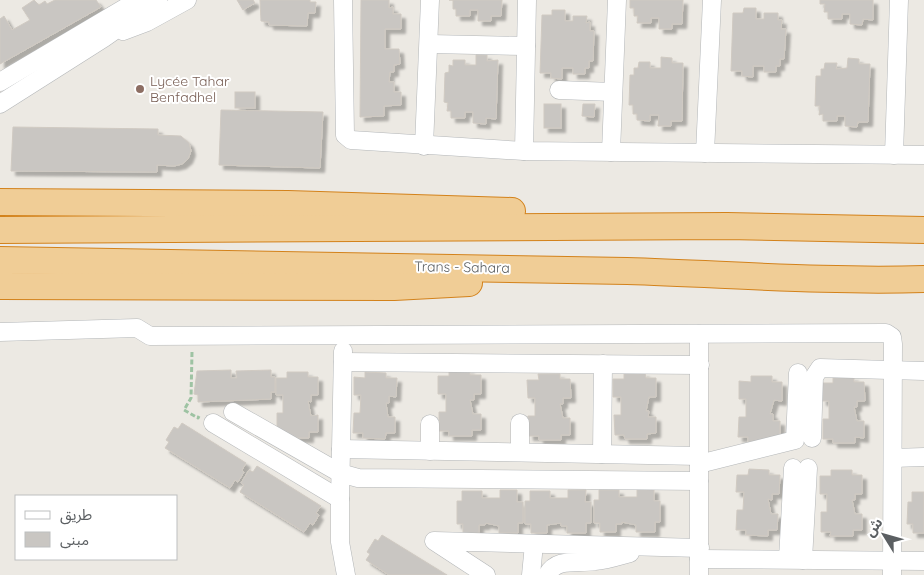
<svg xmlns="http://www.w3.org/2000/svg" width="924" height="575" font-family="Quicksand,'Noto Sans Arabic',sans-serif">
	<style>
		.building { fill: #c9c6c2; stroke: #d0cac2; filter: url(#shadow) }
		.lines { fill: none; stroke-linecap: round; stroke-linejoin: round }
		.minor-casing { stroke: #b3b6b8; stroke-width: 19 }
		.highway-casing { stroke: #d3821b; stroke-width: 28 }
		.path { stroke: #9ec3a3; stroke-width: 3; stroke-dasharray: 5 2.5; stroke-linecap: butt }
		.minor { stroke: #fff; stroke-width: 18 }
		.highway { stroke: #f0cd96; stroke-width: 26 }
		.education-dot { fill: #8d6e63; stroke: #fff; stroke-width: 2 }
		.labels { text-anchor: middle; stroke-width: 4; stroke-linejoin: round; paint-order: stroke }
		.education-label { font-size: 14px; fill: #785e54; stroke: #fff; text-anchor: start }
		.street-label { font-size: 14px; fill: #5b5f62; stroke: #fff }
	</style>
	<defs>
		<filter id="shadow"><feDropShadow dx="4.5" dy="4.5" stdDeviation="1" flood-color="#0004"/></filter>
	</defs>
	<rect width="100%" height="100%" fill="#ece9e3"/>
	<!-- building -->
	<g class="building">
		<path d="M34,0L39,5L45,1L47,4L55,0H96L101,7L0,64V19L4,16L12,30L30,20L22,8Z"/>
		<path d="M237,0H253L255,3L243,10Z"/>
		<path d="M260,0H310V2H316L315,13H308L307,26L269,25V22L261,21Z"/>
		<path d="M361,0H389V8L393,7V14H401V29H385V49H399L400,64L394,65V72H390L389,82H394V92H401V105L384,106V116L360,117Z"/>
		<path d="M449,0H502L501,16H491V21H478V10H470V16H456V9H453V0Z"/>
		<path d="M630,0H683L682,24H672V29H659V18H651V23H637L638,16H634V8H630Z"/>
		<path d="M820,0H873V20L863,19L862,25L850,24V14H842V19H828V12H824L825,4H820Z"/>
		<path d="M744,8H756V19H764V13H778V20H782L781,29H786L784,59H780V66H776V72H764V66H753V77L742,76V71H731L733,13H743Z"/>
		<path d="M552,10H565V21H573V16H587L586,23L590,22V31H594L593,61H589V68H585V74H573V68H562V79L551,78V73H540L542,15H552Z"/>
		<path d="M476,55H487V61L498,60L496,119L486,118V124L473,123V112H465V118H451V111H447L448,103L444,102L445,73L449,72V65L453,66V60H465V65H476Z"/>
		<path d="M661,57L672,58V63H683L682,121H671V126H658L659,115H650V121L637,120V114H633V105H629L630,75H634V68H638L639,62H650V68H661Z"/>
		<path d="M848,58L859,59V64H870L868,122H858L857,127L845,126V116H837V121H823V114L819,115L820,106H815L816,76H821V69H824L825,63H837L836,69L847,68Z"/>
		<rect x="235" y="92" width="20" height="16"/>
		<rect x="544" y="104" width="17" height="24"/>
		<path d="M583,104H595L594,117L582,116Z"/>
		<path d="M221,110L323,112L320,168L219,165Z"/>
		<path d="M13,127L158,129V135L181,136L189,143L191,151L188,159L182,164L174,166L157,165V172L11,171Z"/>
		<path d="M231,370V378H237L236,371L271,370V377H275V392H271V399L198,402V395L194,394L197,371Z"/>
		<path d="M449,370H470V375H481V394H474V400H470L473,414H481V430H472V436H449V431H439V412H446V394H438V376H449Z"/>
		<path d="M287,372H308V377H318V395H311V402L308,401L311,416L318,415V432H309V438H287L277,433V413H283V395H276V378H287Z"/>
		<path d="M365,372L386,373V378H397L396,397L389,396V403H386L388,417H395V433H386L385,439L363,438V433H353L354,413H360L361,395H354V377L365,378Z"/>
		<path d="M624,373H645L646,378H656V397H649L646,411H649L648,417H656V433L647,434V439H625L624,435H615L614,415H621V397H613V379H624Z"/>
		<path d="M538,374H560V379H570L571,398H563V404H560L563,418H570V435H561V440H539V436H529L528,416H535V398H528L527,380H539Z"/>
		<path d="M751,376H772V382H782V401L774,400L770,414H773V421H780V437H771L770,442H748V437H738L739,417H746V399H739V381L751,382Z"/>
		<path d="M833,377H854V382H864L865,401H857V407H854L857,421H864V438L855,437V443H833V439H823V419H829V401H822V383H833Z"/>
		<path d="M182,423L246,463L242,470L244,472L238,482L235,480L230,488L165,448L169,442L166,440L174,427L178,429Z"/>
		<path d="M257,466L321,506L316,513L319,515L313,525L310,523L304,532L240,492L244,485L241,483L249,470L253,472Z"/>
		<path d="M749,469L769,470V475H780L779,494H772V500L768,499L771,514H778L777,530H768V536L746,535V530H736L737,510H743L744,492H736L737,475H748Z"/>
		<path d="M831,470H852V475H862V494H855V500H852L855,514H862V530H853V536H830L831,532H821V512H827V494H820V476H831Z"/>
		<path d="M637,489H654V501H660V522H655V532H636V525L622,522V524H616V532H600V523H594V500H599V490H619V497H637Z"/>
		<path d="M500,490H517V502H523V523H518V533H499V526L486,523L485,525H479V533H463V524H457V501H462V491H482V498H500Z"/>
		<path d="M568,490H586L585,502H591V523H586V533H567V526H561V523L547,525V533H531V524H525V501H530V491H550V498H568Z"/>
		<path d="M912,492H924V533H913V524H907L908,502H912Z"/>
		<path d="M382,535L447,575H389L366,560L370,554L367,552L375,539L378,541Z"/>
	</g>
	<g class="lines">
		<defs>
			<g id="minor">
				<path d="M343,0L345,135L351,140L524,151L924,155"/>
				<path d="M123,31L147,22L187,0"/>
				<path d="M430,44L526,46"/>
				<path d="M0,82L135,2"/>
				<path d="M559,90L613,92"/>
				<path d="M0,104L104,38L158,0"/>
				<path d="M424,146L430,0"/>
				<path d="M524,151L527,0"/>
				<path d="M611,152L617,0"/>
				<path d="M705,153L712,0"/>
				<path d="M894,155L899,0"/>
				<path d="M0,332L137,328L150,336L886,333L892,337L893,344L892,575"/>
				<path d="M343,351L340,499V542L346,575"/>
				<path d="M343,362L700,365"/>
				<path d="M233,412L340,473L358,478L699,481"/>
				<path d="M213,423L340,499"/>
				<path d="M430,424V451"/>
				<path d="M812,438L814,377L820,368L924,371"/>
				<path d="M341,449L699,456"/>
				<path d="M520,452V423"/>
				<path d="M602,454L603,364"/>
				<path d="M893,458L924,457"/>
				<path d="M699,464L795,440L798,373"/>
				<path d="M699,559L924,561"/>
				<path d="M788,559L793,468"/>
				<path d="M803,560L808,468"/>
				<path d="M486,575L434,541L700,548"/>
				<path d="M531,575L534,544"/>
				<path d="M547,575C557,557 577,564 595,561C607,560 619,556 630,553"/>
				<path d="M699,575V334"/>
			</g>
			<g id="highway">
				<path d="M0,202L288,204L512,211"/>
				<path d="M0,230L727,226L924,230"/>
				<path d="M0,260C209,262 418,266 627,271C726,274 825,282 924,279"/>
				<path d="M0,286L394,287L469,283"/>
			</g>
		</defs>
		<!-- minor casing -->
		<use href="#minor" class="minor-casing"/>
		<!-- highway casing -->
		<use href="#highway" class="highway-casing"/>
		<!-- path -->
		<path class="path" d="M192,352L191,398L184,410L198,418L199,416"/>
		<!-- minor -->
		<use href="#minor" class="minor"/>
		<!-- highway -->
		<use href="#highway" class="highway"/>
	</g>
	<!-- markers -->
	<circle class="education-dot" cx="140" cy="89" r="5"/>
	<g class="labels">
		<!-- education labels -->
		<g class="education-label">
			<text x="150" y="86">Lycée Tahar<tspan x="150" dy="16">Benfadhel</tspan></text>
		</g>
		<!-- street labels -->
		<g class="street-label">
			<text transform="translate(462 267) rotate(1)" y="5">Trans - Sahara</text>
		</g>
	</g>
	<!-- legend -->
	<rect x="15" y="495" width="162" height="65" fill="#ffffff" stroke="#bdbfc0"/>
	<rect x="25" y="511" width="25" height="8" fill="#ffffff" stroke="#bdbfc0"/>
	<text x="60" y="520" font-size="15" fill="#5b5f62">طريق</text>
	<rect x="25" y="532" width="25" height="15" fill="#c9c6c2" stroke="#bdbfc0"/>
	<text x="60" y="545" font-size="15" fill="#5b5f62">مبنى</text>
	<!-- north arrow -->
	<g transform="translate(884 535) rotate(307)" stroke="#ffffff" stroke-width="4" paint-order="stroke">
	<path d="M0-4L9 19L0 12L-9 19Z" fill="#5b5f62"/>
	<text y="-8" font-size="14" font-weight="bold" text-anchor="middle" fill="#5b5f62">ش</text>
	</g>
</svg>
